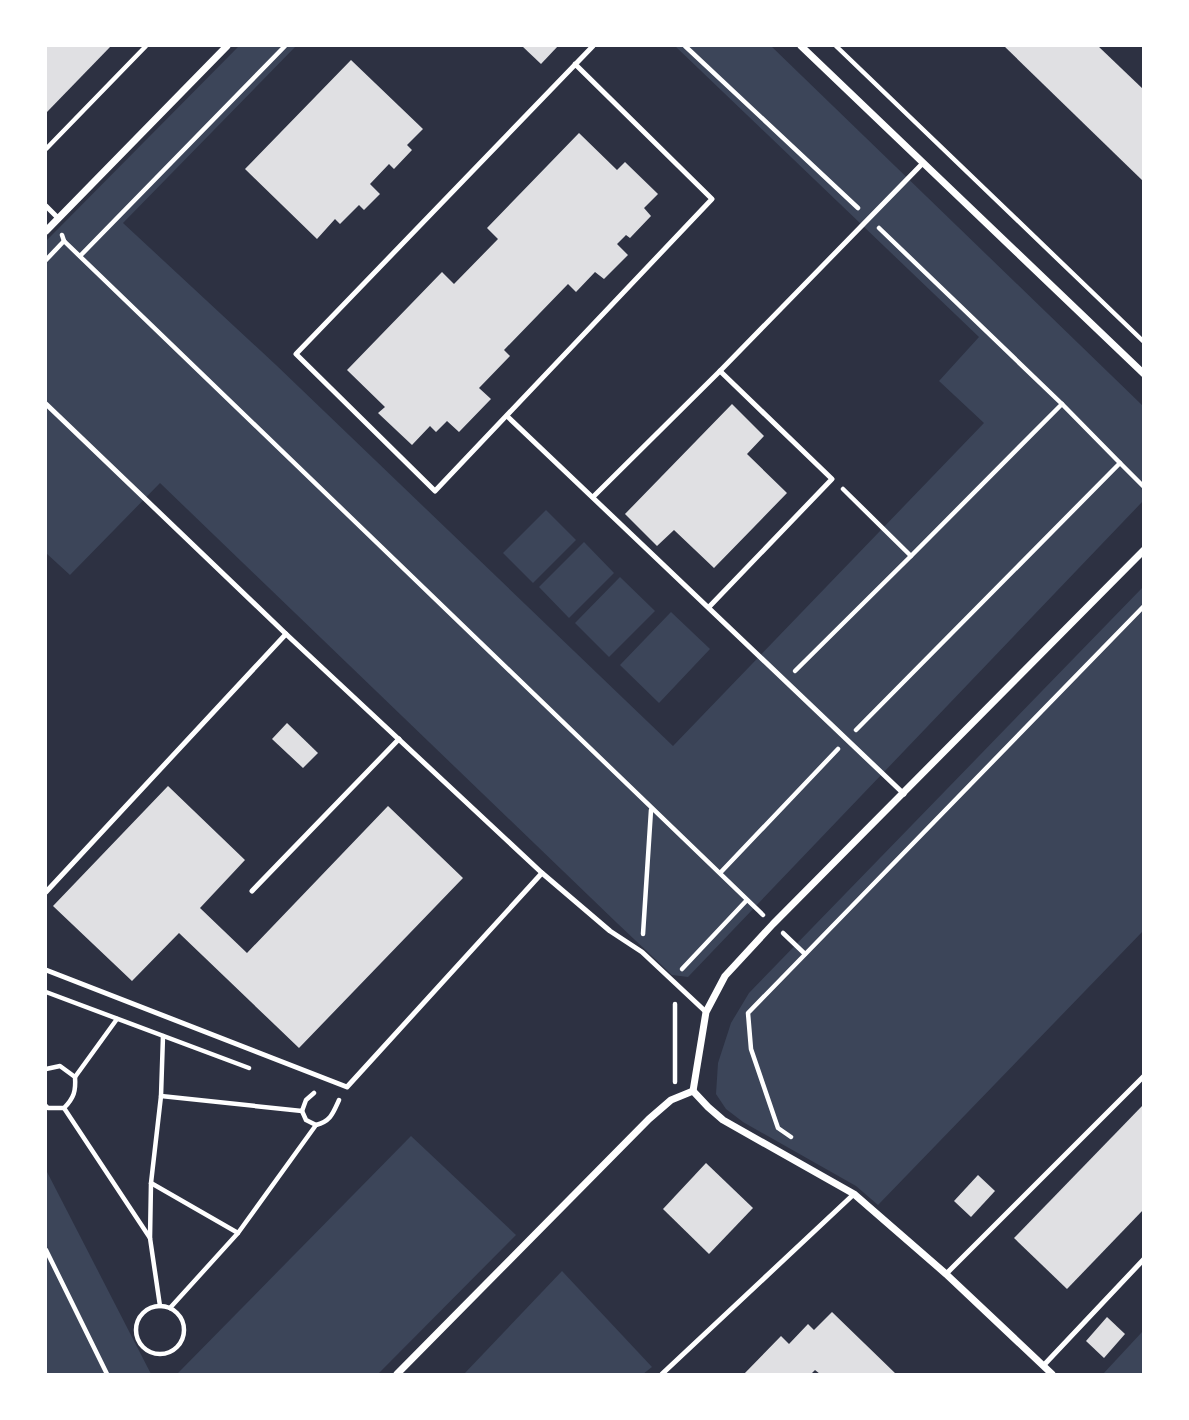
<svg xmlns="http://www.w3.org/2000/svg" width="1189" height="1420" font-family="Lato,sans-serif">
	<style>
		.green { fill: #3c4559 }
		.building { fill: #e0e0e3 }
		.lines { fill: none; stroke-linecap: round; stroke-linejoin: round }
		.path { stroke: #fff; stroke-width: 4.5 }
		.service { stroke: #fff; stroke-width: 5 }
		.minor { stroke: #fff; stroke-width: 7 }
	</style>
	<rect width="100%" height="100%" fill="#2d3142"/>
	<!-- green -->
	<g class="green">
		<path d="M239,46H296L123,223L276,365L673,746L984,423L939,381L979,337L675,46H771L1143,406V501L688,977L672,975L617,923L160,483L70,575L46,553V241Z"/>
		<path d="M546,510L576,540L533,583L503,553Z"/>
		<path d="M584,542L614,573L569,618L539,587Z"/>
		<path d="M620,577L655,611L609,657L575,623Z"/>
		<path d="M1143,587V931L878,1205L856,1186L743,1122L726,1109L716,1094L718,1063L731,1023L749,993Z"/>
		<path d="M671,612L710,649L659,703L620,665Z"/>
		<path d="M411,1136L516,1235L378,1374H177Z"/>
		<path d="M46,1170L151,1374H46Z"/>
		<path d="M562,1271L652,1367L643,1374H464Z"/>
		<path d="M1143,1331V1374H1103Z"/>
	</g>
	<!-- building -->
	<g class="building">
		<path d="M46,46H111L46,113Z"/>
		<path d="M522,46H558L541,64Z"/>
		<path d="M1004,46H1098L1144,90V182Z"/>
		<path d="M351,60L423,129L407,145L412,150L394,169L389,164L370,184L380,194L364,210L359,205L340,224L335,219L317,239L245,169Z"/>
		<path d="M579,133L617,170L625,162L658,194L644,208L651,216L630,238L626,235L617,244L628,255L604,279L595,272L576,292L568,284L504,350L510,356L479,388L491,399L459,432L447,421L436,432L430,426L412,445L378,413L385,407L347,370L442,272L454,284L498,239L487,228Z"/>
		<path d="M732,404L764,436L747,454L787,493L714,568L674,530L657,546L625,514Z"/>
		<path d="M287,723L318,753L303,768L272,739Z"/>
		<path d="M168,786L245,860L200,908L247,953L388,806L463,878L299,1048L179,933L132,981L53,906Z"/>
		<path d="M1144,1104V1209L1067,1289L1014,1238Z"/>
		<path d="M706,1163L753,1208L709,1254L663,1209Z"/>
		<path d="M978,1175L995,1191L971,1217L954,1201Z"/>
		<path d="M832,1312L896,1374H820L815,1370L811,1374H744L781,1336L789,1344L808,1324L814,1330Z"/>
		<path d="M1107,1317L1125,1334L1104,1358L1086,1341Z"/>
	</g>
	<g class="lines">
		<!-- path -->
		<g class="path">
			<path d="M685,46L858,208"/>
			<path d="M836,46L1144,342"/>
			<path d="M46,149L146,46"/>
			<path d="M62,235L64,241L763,915"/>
			<path d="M80,256L285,46"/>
			<path d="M46,260L64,241"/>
			<path d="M1120,463L1144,487"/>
			<path d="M843,489L911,556L1062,404L879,228"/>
			<path d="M795,671L911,556"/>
			<path d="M856,730L1120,463L1062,404"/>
			<path d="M721,872L838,749"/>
			<path d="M783,933L805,954"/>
			<path d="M643,934L651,810"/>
			<path d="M682,969L746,901"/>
			<path d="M46,992L249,1068"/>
			<path d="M675,1004V1082"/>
			<path d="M46,1069L60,1066L75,1077C76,1091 74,1098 64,1108H48L46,1106"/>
			<path d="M75,1077L117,1019"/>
			<path d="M161,1096L302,1111L306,1100L314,1093"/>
			<path d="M64,1108L150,1238"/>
			<path d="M302,1111L306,1120L316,1125"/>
			<path d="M791,1137L778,1128L751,1049L748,1013L1144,606"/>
			<path d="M151,1183L238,1233"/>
			<path d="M46,1250L107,1374"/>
			<path d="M160,1306L150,1238L151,1183L161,1096L163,1036"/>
			<circle cx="160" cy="1330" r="24"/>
			<path d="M170,1308L238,1233L316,1125C331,1121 333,1113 339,1100"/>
		</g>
		<!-- service -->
		<g class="service">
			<path d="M575,64L712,199L435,491L296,354L593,46"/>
			<path d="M46,206L58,218"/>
			<path d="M46,404L286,634L542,873L610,931L642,952L706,1012"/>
			<path d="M507,416L904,794"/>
			<path d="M593,497L720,371L923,163"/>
			<path d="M709,607L832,479L720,371"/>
			<path d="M252,891L399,739"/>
			<path d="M46,892L286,634"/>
			<path d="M46,970L347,1087L542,873"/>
			<path d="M946,1274L1144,1076"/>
			<path d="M1043,1366L1144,1259"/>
			<path d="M662,1374L854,1194"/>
		</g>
		<!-- minor -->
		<g class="minor">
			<path d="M801,46L1144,374"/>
			<path d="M46,231L227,46"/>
			<path d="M693,1091L706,1012L725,976L773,924L1144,550"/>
			<path d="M693,1091L708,1107L723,1120L854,1194L946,1274L1052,1374"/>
			<path d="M397,1374L649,1119L671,1100L693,1091"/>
		</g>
	</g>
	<!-- border -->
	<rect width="1189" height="1420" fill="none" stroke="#ffffff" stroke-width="94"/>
</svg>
